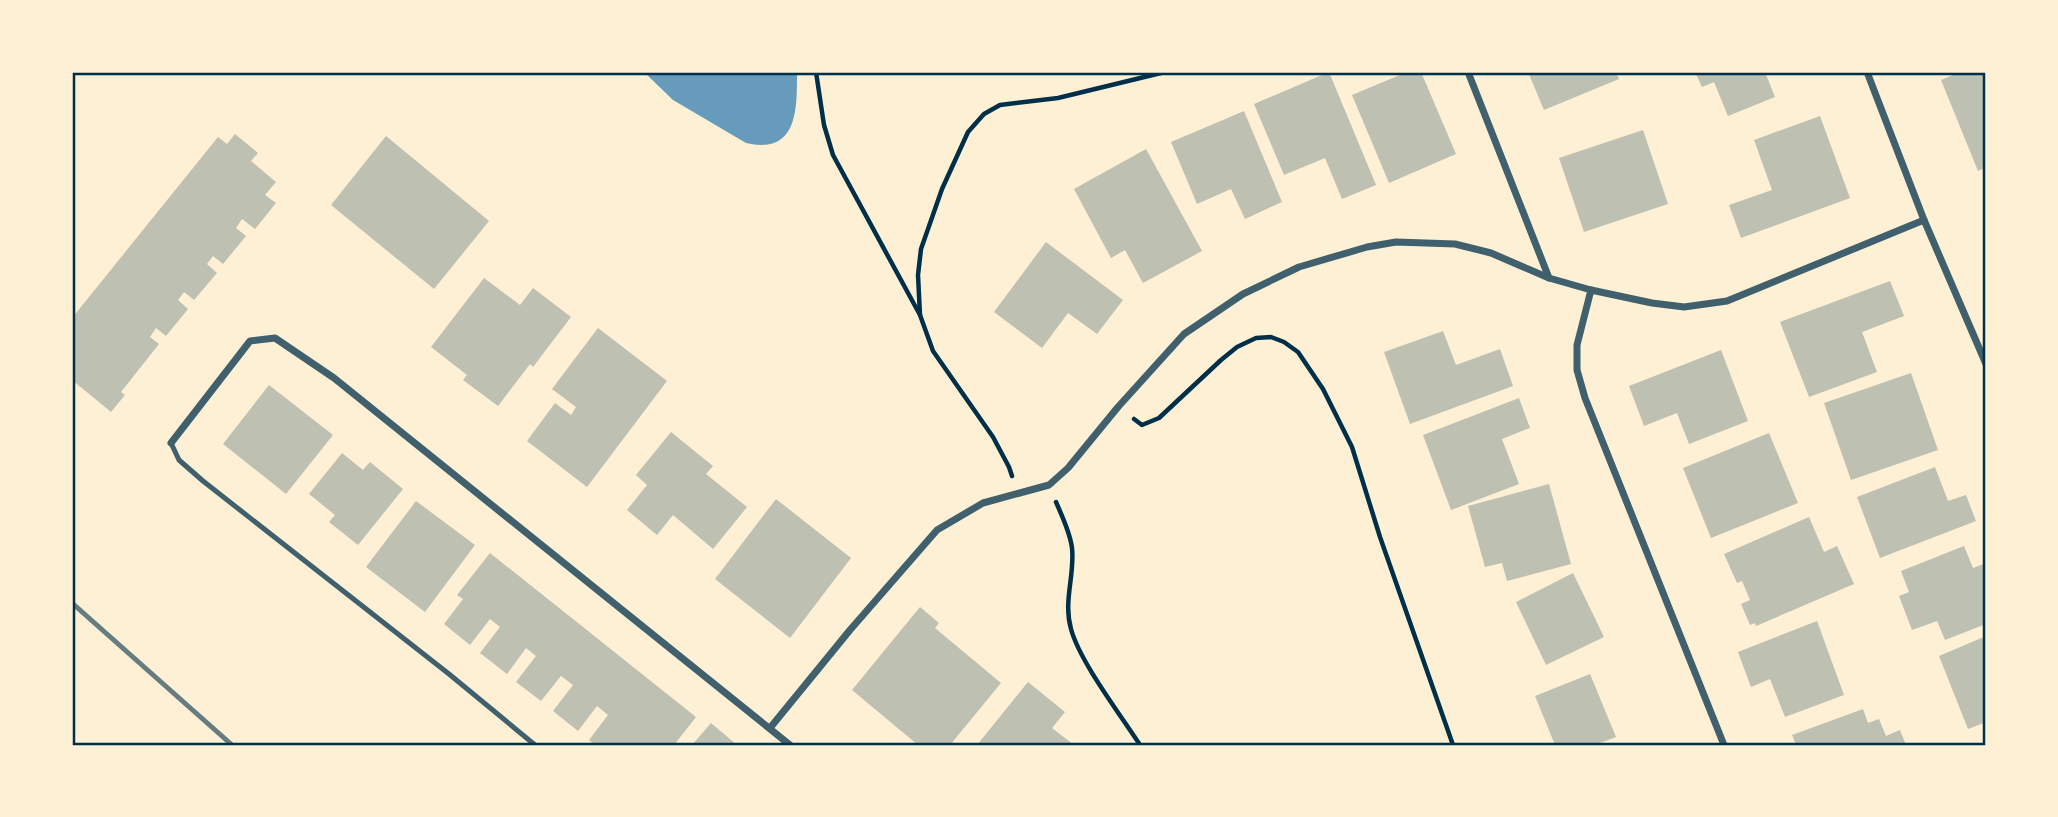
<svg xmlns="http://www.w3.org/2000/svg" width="2058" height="817" font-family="'Crimson Pro',serif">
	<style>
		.water { fill: #669bbc }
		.building { fill: #bec0b2 }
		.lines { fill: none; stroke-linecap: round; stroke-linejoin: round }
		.path { stroke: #003049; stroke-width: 4.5 }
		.service { stroke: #3f606c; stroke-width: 5 }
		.minor { stroke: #3f606c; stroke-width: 7 }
		.rail { stroke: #657d81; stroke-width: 5 }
		.neatline { fill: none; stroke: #003049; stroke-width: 2.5 }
	</style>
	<rect width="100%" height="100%" fill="#fdf0d5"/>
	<!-- water -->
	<path class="water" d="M644,72H797C797,109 798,155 746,143L673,100Z"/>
	<!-- building -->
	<g class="building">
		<path d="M1329,72L1376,185L1342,199L1325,158L1284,175L1254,104Z"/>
		<path d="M1407,72H1421L1456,154L1389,183L1352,95Z"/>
		<path d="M1528,72H1616L1619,79L1544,110Z"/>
		<path d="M1695,72H1765L1775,97L1728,116L1714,82L1702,87Z"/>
		<path d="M1960,72H1986V167L1978,171L1941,80Z"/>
		<path d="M1244,111L1282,202L1245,219L1231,189L1197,204L1171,142Z"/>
		<path d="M1820,116L1850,198L1741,238L1729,205L1772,190L1754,140Z"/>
		<path d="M1643,130L1668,204L1584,232L1559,158Z"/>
		<path d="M235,134L258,153L251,161L276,182L265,195L276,203L255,229L242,219L236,228L246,236L223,264L213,256L207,264L217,273L194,300L184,292L178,300L188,309L166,336L156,328L150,337L159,344L121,392L125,395L111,412L72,380V318L218,137L227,144Z"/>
		<path d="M386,136L489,221L434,289L331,205Z"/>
		<path d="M1146,149L1202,251L1143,283L1125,250L1111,258L1074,189Z"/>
		<path d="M1046,242L1123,300L1097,334L1068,313L1042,348L994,312Z"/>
		<path d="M484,278L520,305L533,288L571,317L533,367L530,364L498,406L463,380L467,375L431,347Z"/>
		<path d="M1890,281L1904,316L1862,332L1877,372L1809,397L1780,322Z"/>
		<path d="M598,328L667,381L587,487L527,441L555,403L571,415L576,407L552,389Z"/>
		<path d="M1443,331L1456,365L1500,349L1513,386L1410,424L1384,352Z"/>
		<path d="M1721,350L1748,421L1689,444L1677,413L1644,426L1629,386Z"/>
		<path d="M1911,373L1938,450L1851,480L1824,403Z"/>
		<path d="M269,385L333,435L286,494L223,444Z"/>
		<path d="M1519,398L1530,428L1502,439L1519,484L1451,510L1423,435Z"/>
		<path d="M671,432L713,466L706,474L747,507L713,549L673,515L657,535L627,510L647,485L636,475Z"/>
		<path d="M1769,433L1798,503L1711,538L1683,468Z"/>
		<path d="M342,453L363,470L370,462L403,489L358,545L329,522L335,515L309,494Z"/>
		<path d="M1935,467L1948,501L1966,495L1976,521L1880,558L1857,497Z"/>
		<path d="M1549,484L1571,564L1507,581L1502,563L1485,567L1468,506Z"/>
		<path d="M776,499L851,558L790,638L715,579Z"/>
		<path d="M416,501L475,545L425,612L366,567Z"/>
		<path d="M1809,517L1824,552L1837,546L1854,584L1756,626L1755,623L1750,625L1741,604L1750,600L1742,581L1737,583L1724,554Z"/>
		<path d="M1964,546L1973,568L1986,563V624L1945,640L1937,621L1912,630L1899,596L1909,592L1901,571Z"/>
		<path d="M490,553L696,717L674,745H595L589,740L608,715L597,706L578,731L553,711L573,685L561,676L541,701L516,682L536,656L526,648L507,674L480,653L500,627L490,619L470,645L444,624L463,599L457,595Z"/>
		<path d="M1573,573L1604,637L1546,665L1516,602Z"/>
		<path d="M920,607L939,623L935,628L1001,683L950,745H918L852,690Z"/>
		<path d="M1817,621L1844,695L1785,717L1770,679L1751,687L1738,652Z"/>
		<path d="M1986,636V722L1968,729L1939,656Z"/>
		<path d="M1590,674L1616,737L1595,745H1555L1535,696Z"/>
		<path d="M1028,682L1065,712L1052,728L1074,745H977Z"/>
		<path d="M1863,709L1868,723L1879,719L1886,736L1900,730L1906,745H1796L1792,735Z"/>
		<path d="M711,723L737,745H692Z"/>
	</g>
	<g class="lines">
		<!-- path -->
		<g class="path">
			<path d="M816,72L824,125L833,155L920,315L933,351L993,437L1009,467L1012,476"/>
			<path d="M920,315L918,275L921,249L942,189L968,132L984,114L1000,105L1058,98L1165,72"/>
			<path d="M1134,419L1142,425L1159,418L1221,360L1237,347L1256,338L1271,337L1284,342L1298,352L1323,389L1352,447L1380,537L1453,745"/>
			<path d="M1056,502C1062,516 1070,532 1072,548C1075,575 1063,601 1071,629C1080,662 1120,714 1140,745"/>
		</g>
		<!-- service -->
		<path class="service" d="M171,443L179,460L203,481L449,674L535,745"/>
		<!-- minor -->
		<g class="minor">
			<path d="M1468,72L1549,278"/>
			<path d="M1867,72L1924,220L1986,364"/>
			<path d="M1591,290L1577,345V370L1585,398L1724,745"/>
			<path d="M171,443L250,341L275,338L334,378L790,745"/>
			<path d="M770,728L850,630L937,530L983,503L1049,485L1068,468L1118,407L1184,334L1243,294L1299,267L1367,247L1396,242L1455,244L1491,253L1549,278L1591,290L1652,303L1684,307L1727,301L1924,220"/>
		</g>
		<!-- rail -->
		<path class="rail" d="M72,603L232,745"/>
	</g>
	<!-- border -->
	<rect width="2058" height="817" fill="none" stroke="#fdf0d5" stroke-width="147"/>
	<rect x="74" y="74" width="1910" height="670" class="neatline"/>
</svg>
